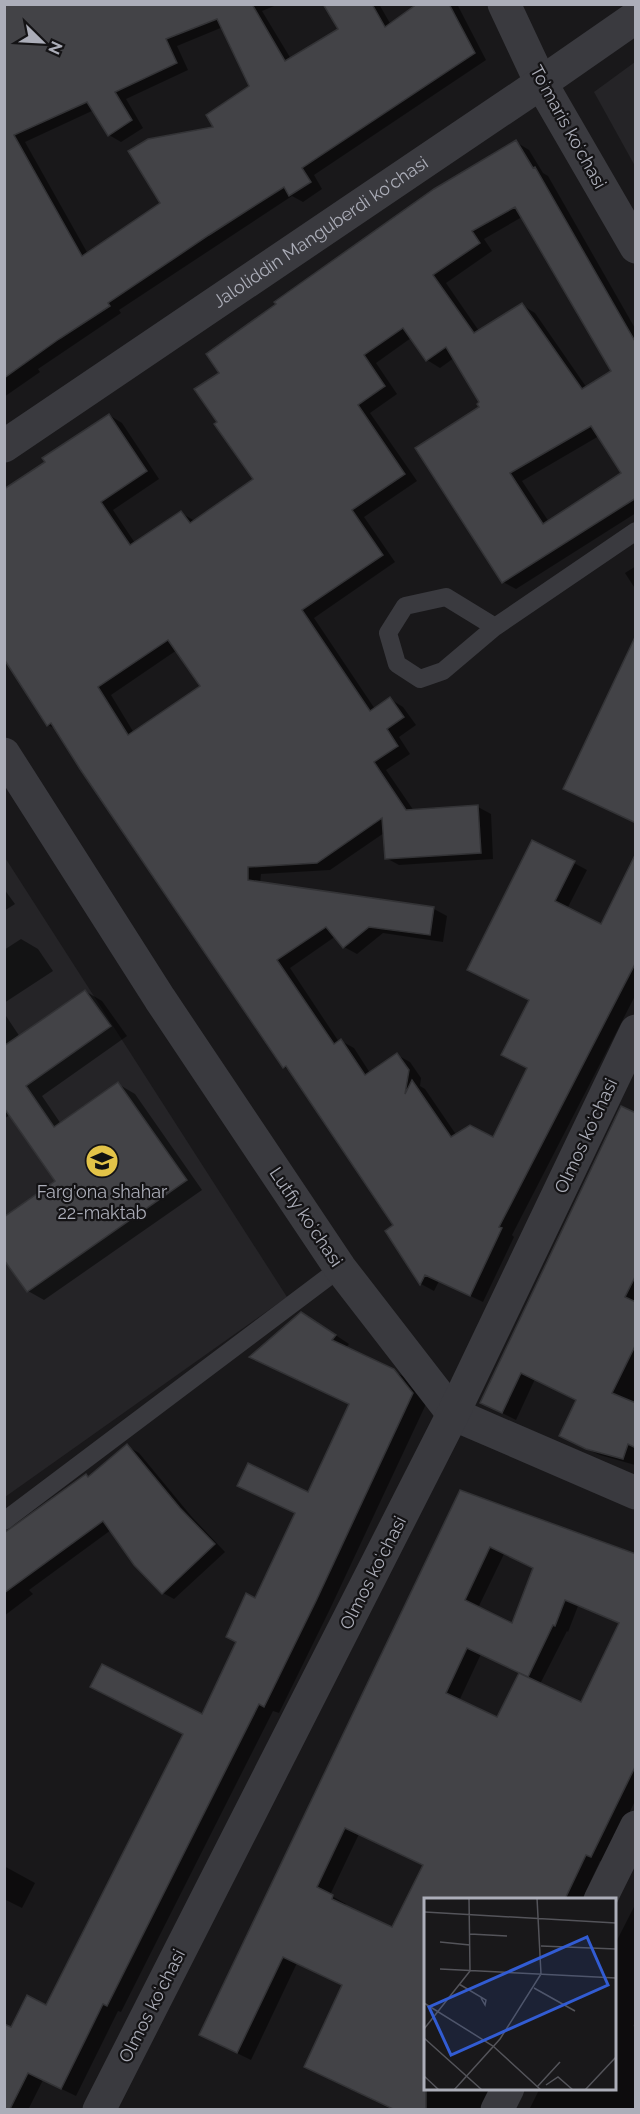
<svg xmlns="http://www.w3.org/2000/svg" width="640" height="2114" font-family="Raleway,sans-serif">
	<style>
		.built { fill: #252427 }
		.shadow { fill: #0007; fill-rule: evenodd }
		.building { fill: #434347; stroke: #333336; stroke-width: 1.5; fill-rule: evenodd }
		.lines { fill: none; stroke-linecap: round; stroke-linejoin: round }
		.lane { stroke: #3a3a3f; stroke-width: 18 }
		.street { stroke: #3a3a3f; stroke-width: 33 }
		.labels { text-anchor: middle; stroke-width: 4.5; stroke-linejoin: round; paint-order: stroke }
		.street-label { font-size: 18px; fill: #acaeb9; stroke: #141315 }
		.poi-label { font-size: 18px; fill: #acaeb9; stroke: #141315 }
		.inset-road { fill: none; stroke: #54545a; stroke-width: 1.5 }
		.view { fill: #325cd3; fill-opacity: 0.15; stroke: #325cd3; stroke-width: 3 }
		.inset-edge { fill: none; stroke: #acaeb9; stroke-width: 3 }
	</style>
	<rect width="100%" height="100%" fill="#19181a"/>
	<!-- built -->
	<g class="built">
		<path d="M635,62V166L594,92Z"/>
		<path d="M4,856L287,1297L5,1497H4Z"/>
	</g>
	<!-- shadow -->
	<g class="shadow">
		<path d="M4,4H279L262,11L291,59L340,30L324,4H379L391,25L420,4H457L486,60L314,175L322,189L303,202L292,196L119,310L121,313L38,369L40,372L4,397ZM223,27L251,87L216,128L162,204L88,254L25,142L94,110L109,135L121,142L143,128L126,99L188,70L177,46Z"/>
		<path d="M516,142L529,150L543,173L548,176L636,330V513L516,589L503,582L481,403L454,358L440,368L427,360L411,338L376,363L397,394L370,413L417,481L364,517L395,562L314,618L375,709L390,699L403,707L416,725L399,737L410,754L386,770L414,811L478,807L491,814L493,859L399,865L386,858L384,833L330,870L261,874L260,884L434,909L447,916L443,942L383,933L357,954L344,947L336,936L290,968L339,1042L341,1041L354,1048L370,1073L397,1055L410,1062L421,1078L420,1086L425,1089L457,1136L493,1139L529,1068L530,1001L482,977L574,863L587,870L567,909L602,926L636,877V994L512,1235L514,1237L483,1302L439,1281L434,1291L421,1284L387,1232L396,1226L292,1072L284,1067L56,729L48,725L4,656V485L9,488L109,415L122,423L159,479L113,510L135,543L181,513L195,521L255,480L220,423L221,373ZM522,217L613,371L587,388L535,313L522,305L479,331L446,283L492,251L484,239ZM599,436L623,474L549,522L522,481ZM177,650L202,687L134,733L111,695Z"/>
		<path d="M636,566V590L625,573Z"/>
		<path d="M4,889L15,904L4,911Z"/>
		<path d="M21,939L38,949L53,971L4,1003V950Z"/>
		<path d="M85,991L102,1001L127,1036L42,1096L61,1124L118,1084L135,1094L202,1190L44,1300L28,1291L57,1182L11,1114L4,1119V1013L20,1037Z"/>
		<path d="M636,1114L635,1465L600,1455L573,1443L578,1400L535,1379L516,1420L482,1403Z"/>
		<path d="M316,1322L349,1344L346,1348L409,1379L427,1402L330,1609L279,1713L273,1711L121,2012L118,2011L76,2096L43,2080L28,2110H4V2026L12,2029L46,2007L203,1717L297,1514L239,1486L309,1494L350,1404Z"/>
		<path d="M127,1446L139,1453L191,1516L225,1552L174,1599L163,1593L111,1530L29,1590L33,1594L4,1616V1536L86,1475L89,1477Z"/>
		<path d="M460,1492L636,1556V1799L605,1863L600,1861L582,1900H426V2088H492L482,2110H393L319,2074L344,1986L297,1963L251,2060L214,2042ZM504,1554L534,1568L513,1625L478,1608ZM578,1606L620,1624L582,1704L540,1684L567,1631L568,1632ZM481,1654L520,1673L498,1719L459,1701ZM359,1834L424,1866L392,1929L345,1907L346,1904L330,1895Z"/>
		<path d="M4,1866L35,1883L22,1908L4,1899Z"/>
		<path d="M636,1903V2021L633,2026L636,2027V2110H529L540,2088H614V1946Z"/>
	</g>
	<!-- building -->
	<g class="building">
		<path d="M4,4H252L285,61L338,29L323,4H372L385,27L417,4H449L475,53L302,168L311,182L289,196L284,187L209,235L108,303L110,306L59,339L4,378ZM217,19L249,86L206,115L213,127L148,139L128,151L160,203L82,256L14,135L87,102L108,136L132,120L115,92L177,63L166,39Z"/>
		<path d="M516,140L533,168L535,167L636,343V498L502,583L415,448L479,407L477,404L479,402L446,347L426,361L403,328L364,355L385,386L358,405L405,474L352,510L383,555L302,610L370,711L390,697L404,717L387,729L398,746L374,762L406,810L478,805L481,853L385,859L382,818L317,863L248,867V880L434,907L430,935L369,927L343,948L326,927L277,960L334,1044L341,1039L365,1075L397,1053L409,1070L405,1094L412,1080L451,1137L470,1125L493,1137L527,1068L501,1055L529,1000L467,970L532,840L575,861L555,901L601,924L636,853V962L499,1227L502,1228L470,1296L425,1275L420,1285L385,1231L393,1225L286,1066L283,1068L80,769L51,723L47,726L4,659V489L45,462L42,458L109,414L147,471L101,502L130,545L181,511L190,523L253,479L214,424L217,422L194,389L219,373L206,354L276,304L274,302L434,189ZM515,207L611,371L582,389L522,303L474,333L433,275L480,243L472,231ZM591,426L621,473L543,524L510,473ZM168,640L200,686L128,735L98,687Z"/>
		<path d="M636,635V823L563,789Z"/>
		<path d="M85,990L111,1026L26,1086L54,1127L118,1082L187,1180L27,1292L4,1260V1217L55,1181L4,1108V1046Z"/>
		<path d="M621,1106L636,1113V1275L625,1297L636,1302V1344L612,1393L636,1403V1448L628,1444L623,1459L586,1449L559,1436L576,1400L521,1373L502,1413L480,1403Z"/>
		<path d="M301,1312L336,1335L332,1340L394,1369L413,1393L316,1601L264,1707L259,1704L107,2006L103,2004L61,2089L28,2073L10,2109H4V2024L11,2027L27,1995L46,2005L183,1734L90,1687L102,1664L202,1714L236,1642L226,1637L246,1593L255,1598L295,1513L237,1486L248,1463L308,1492L349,1404L249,1357Z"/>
		<path d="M127,1444L180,1508L215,1544L162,1594L134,1565L103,1521L4,1593V1533L86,1474L88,1477Z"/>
		<path d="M460,1490L636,1554V1765L591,1857L586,1855L565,1899H426V2109H393L304,2067L342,1985L283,1957L237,2053L199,2035ZM490,1547L533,1568L512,1623L465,1600ZM565,1600L619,1623L581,1702L519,1673L497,1717L446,1693L467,1648L528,1677L553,1625L555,1626ZM345,1828L423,1865L392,1927L332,1899L333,1895L317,1887Z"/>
	</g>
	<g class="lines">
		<!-- lane -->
		<g class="lane">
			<path d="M495,627L446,597L405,606L388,633L397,664L420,679L443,671L495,627L636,531"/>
			<path d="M4,1521L340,1268"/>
		</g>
		<!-- street -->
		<g class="street">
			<path d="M504,4L541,83L636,247"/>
			<path id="s1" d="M4,446L541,83L636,17"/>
			<path d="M4,754L160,999L340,1268L453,1414L636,1493"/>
			<path d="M600,1900L636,1827"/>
			<path d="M99,2110L453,1414L636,1031"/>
			<path d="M497,2110L508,2088"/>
		</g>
	</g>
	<!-- icons -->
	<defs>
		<symbol id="school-disc" viewBox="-11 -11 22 22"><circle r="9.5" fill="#e3c348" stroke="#141315"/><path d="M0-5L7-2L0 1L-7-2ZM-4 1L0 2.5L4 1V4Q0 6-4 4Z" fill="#111"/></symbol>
	</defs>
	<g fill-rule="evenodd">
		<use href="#school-disc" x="83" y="1142" width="38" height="38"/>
	</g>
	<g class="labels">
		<!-- street labels -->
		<g class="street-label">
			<text transform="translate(568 127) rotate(61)" y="6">Toʻmaris koʻchasi</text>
			<text dy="6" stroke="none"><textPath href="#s1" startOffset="382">Jaloliddin Manguberdi ko'chasi</textPath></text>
			<text transform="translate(586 1136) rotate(-65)" y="6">Olmos koʻchasi</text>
			<text transform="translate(306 1217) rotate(56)" y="6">Lutfiy koʻchasi</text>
			<text transform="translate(373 1573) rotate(-63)" y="6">Olmos koʻchasi</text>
			<text transform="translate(152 2006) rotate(-63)" y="6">Olmos koʻchasi</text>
		</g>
		<!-- poi labels -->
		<g class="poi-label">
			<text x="102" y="1198">Farg'ona shahar<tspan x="102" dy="21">22-maktab</tspan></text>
		</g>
	</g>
	<!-- overview -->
	<g transform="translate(424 1898)">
		<rect width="192" height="192" fill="#19181a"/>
		<path class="inset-road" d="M1,14L192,25M46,36L83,38M16,44L46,47M117,48L192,51M16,71L192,80M35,86L62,102L61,107L57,100M110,90L151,113M0,105L69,148L117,192M0,131L46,73L45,0M0,140L58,192M0,178L15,192M122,187L134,179L149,192M113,189L136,164M30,192L76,141L117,76L113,0M161,192L192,159"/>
		<path class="view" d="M163,39L184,87L27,157L5,109Z"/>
		<rect width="192" height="192" class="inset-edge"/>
	</g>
	<!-- border -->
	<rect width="640" height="2114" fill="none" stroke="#acaeb9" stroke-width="12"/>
	<!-- north arrow -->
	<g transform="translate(42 42) rotate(114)" stroke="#141315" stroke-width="4.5" paint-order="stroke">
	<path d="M0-4.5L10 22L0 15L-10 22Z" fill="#acaeb9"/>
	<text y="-9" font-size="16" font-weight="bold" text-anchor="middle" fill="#acaeb9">N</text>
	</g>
</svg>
